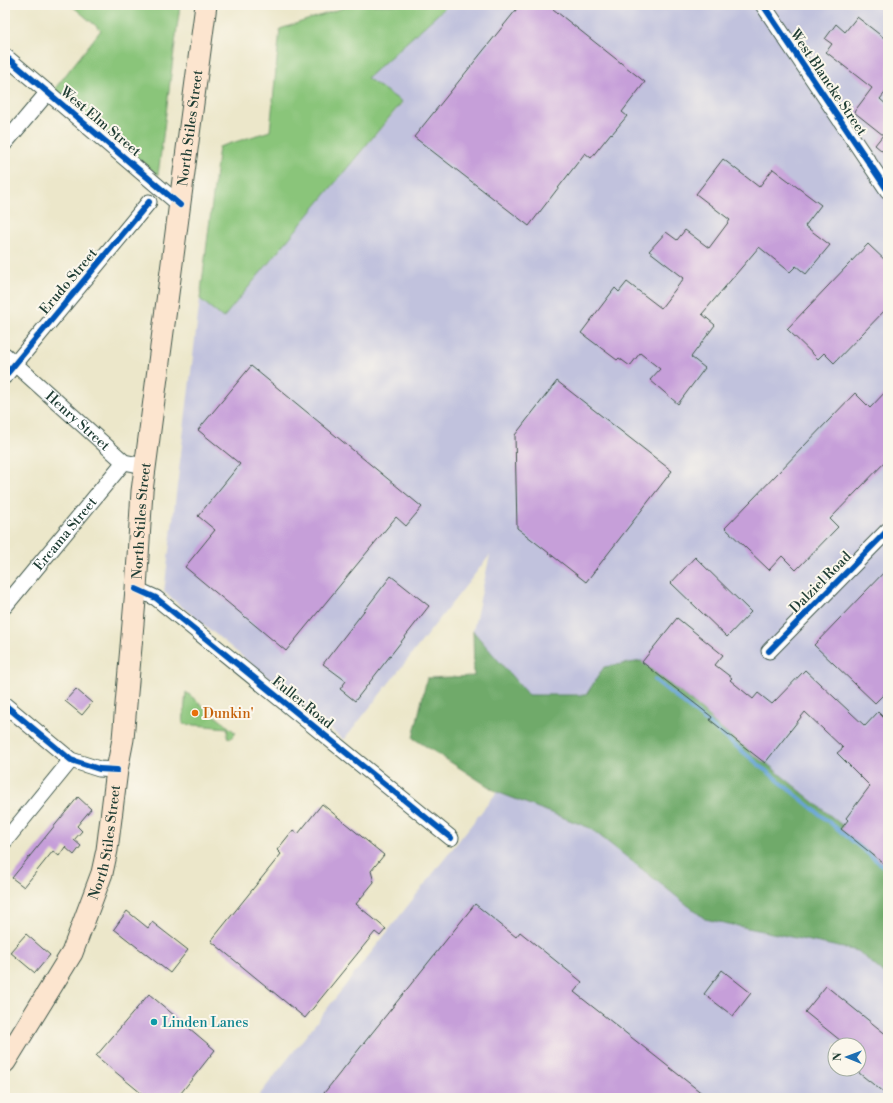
<svg xmlns="http://www.w3.org/2000/svg" width="893" height="1103" font-family="'Libre Bodoni',serif">
	<style>
		.industrial { fill: #c1c2dd; fill-rule: evenodd }
		.green { fill: #8ac57a; stroke: #548157 }
		.forest { fill: #6faa6a; stroke: #47744f }
		.lines { fill: none; stroke-linecap: round; stroke-linejoin: round }
		.stream { stroke: #67a4d8; stroke-width: 4 }
		.building { fill: #c69fd9 }
		.minor-casing { stroke: #3e564a; stroke-width: 17 }
		.secondary-casing { stroke: #3e564a; stroke-width: 23 }
		.minor { stroke: #fff; stroke-width: 15 }
		.secondary { stroke: #fce5cf; stroke-width: 21 }
		.cycleway-casing { stroke: #fbf7ec; stroke-width: 8 }
		.cycleway { stroke: #0057b8; stroke-width: 6 }
		.food-dot { fill: #e8710a; stroke: #fbf7ec; stroke-width: 1.5 }
		.culture-dot { fill: #0f9aa8; stroke: #fbf7ec; stroke-width: 1.5 }
		.labels { text-anchor: middle; stroke-width: 4; stroke-linejoin: round; paint-order: stroke }
		.street-label { font-size: 14px; fill: #1f3d34; stroke: #fbf7ec }
		.food-label { font-size: 14px; fill: #c56008; stroke: #fbf7ec; text-anchor: start }
		.culture-label { font-size: 14px; fill: #0d838f; stroke: #fbf7ec; text-anchor: start }
	</style>
	<rect width="100%" height="100%" fill="#fbf7ec"/>
	<filter id="ink" filterUnits="userSpaceOnUse"><feTurbulence type="fractalNoise" baseFrequency=".025" numOctaves="2"/><feDisplacementMap in="SourceGraphic" scale="8" xChannelSelector="R" yChannelSelector="G"/><feConvolveMatrix kernelMatrix="1 2 1 2 8 2 1 2 1" color-interpolation-filters="sRGB"/></filter>
	<filter id="wash" filterUnits="userSpaceOnUse"><feTurbulence type="fractalNoise" baseFrequency=".012" numOctaves="4" result="noise"/><feDisplacementMap in="SourceGraphic" scale="16" xChannelSelector="R" yChannelSelector="G"/><feGaussianBlur stdDeviation="0.9" result="paint"/><feColorMatrix in="noise" values="0 0 0 0 0 0 0 0 0 0 0 0 0 0 0 0 0 1.4 0 .05"/><feComposite in="paint" operator="in"/></filter>
	<g filter="url(#wash)">
		<rect width="100%" height="100%" fill="#ece7ca"/>
		<!-- industrial -->
		<g class="industrial">
			<path d="M448,5H888V863L604,667L586,695H528L473,631L490,555L344,740L164,592L200,299L223,317L402,103L367,78Z"/>
			<path d="M497,792L590,828L705,919L858,951L888,977V1098H257ZM835,1045H859V1069H835Z"/>
		</g>
		<!-- green -->
		<g class="green">
			<path d="M71,5H180L158,175L53,91L101,30Z"/>
			<path d="M352,5H448L367,78L402,102L223,318L200,299L219,147L270,131L280,29Z"/>
			<path d="M186,692L236,733L230,739L227,737L228,728L183,724Z"/>
		</g>
		<!-- forest -->
		<path class="forest" d="M473,631L528,695H586L604,667L642,661L888,863V977L858,951L705,919L590,828L497,792L413,738L427,678L474,676Z"/>
		<g class="lines">
			<!-- stream -->
			<path class="stream" d="M655,680L888,870"/>
		</g>
		<g id="blocks">
			<!-- building -->
			<g class="building">
				<path d="M520,5H548L645,82L622,112L627,116L612,134L611,133L591,158L585,153L529,226L414,137Z"/>
				<path d="M857,17L888,41V89L880,99L888,106V156L875,145L883,135L854,112L872,88L826,52L832,44L825,39L836,24L845,32Z"/>
				<path d="M723,159L759,187L773,169L821,205L805,226L830,245L806,274L796,266L790,272L759,247L702,314L715,325L691,357L705,368L678,404L650,380L660,369L640,353L630,366L619,358L617,360L581,333L615,288L619,292L627,282L661,308L684,278L649,251L666,232L677,240L685,230L709,248L730,220L696,194Z"/>
				<path d="M868,244L888,263V307L834,363L824,353L818,359L787,329Z"/>
				<path d="M251,366L422,507L406,526L396,517L286,651L185,567L215,530L198,516L240,464L198,430Z"/>
				<path d="M557,381L672,471L586,582L517,528L515,435Z"/>
				<path d="M888,389V459L830,519L838,527L796,570L782,556L769,570L725,528L855,393L870,408Z"/>
				<path d="M695,557L751,612L727,637L671,583Z"/>
				<path d="M888,568V690L875,703L814,645Z"/>
				<path d="M391,576L429,606L355,701L340,689L346,681L323,664Z"/>
				<path d="M677,618L723,655L715,665L732,678L730,680L753,699L758,693L772,704L805,670L865,726L878,712L888,722V867L841,829L848,820L846,818L870,786L837,753L843,748L805,712L765,763L710,720L712,717L642,662Z"/>
				<path d="M76,689L92,703L82,715L65,701Z"/>
				<path d="M78,797L91,809L77,826L82,831L74,840L81,846L74,855L65,847L59,856L53,851L24,887L12,878Z"/>
				<path d="M322,804L384,855L371,871L374,882L356,904L386,929L380,936L375,932L305,1018L211,941L281,854L277,850L293,830L298,834Z"/>
				<path d="M475,904L516,937L520,932L582,982L574,992L708,1098H320Z"/>
				<path d="M127,911L148,928L152,922L188,950L170,973L114,929Z"/>
				<path d="M26,934L50,955L35,973L10,952Z"/>
				<path d="M722,970L751,993L733,1016L704,994Z"/>
				<path d="M826,986L888,1036V1096L859,1073V1045H846L805,1012Z"/>
				<path d="M149,994L215,1050L177,1098H147L96,1056Z"/>
			</g>
		</g>
	</g>
	<g filter="url(#ink)">
		<use href="#blocks" fill-opacity="0" stroke="#3e564a" stroke-width="1"/>
		<g class="lines">
			<defs>
				<g id="minor">
					<path d="M763,5L888,191"/>
					<path d="M5,56L180,205"/>
					<path d="M5,143L48,92"/>
					<path id="s1" d="M5,355L124,462L134,464"/>
					<path d="M5,376L149,202"/>
					<path d="M136,589L156,598L451,838"/>
					<path id="s2" d="M5,606L124,462"/>
					<path d="M769,651L888,530"/>
					<path d="M5,705L71,760L99,769L117,770"/>
					<path d="M5,841L71,760"/>
				</g>
				<g id="secondary">
					<path id="s3" d="M5,1062L72,953L102,873L107,850L117,770L123,739L136,589L142,491L206,5"/>
				</g>
			</defs>
			<!-- minor casing -->
			<use href="#minor" class="minor-casing"/>
			<!-- secondary casing -->
			<use href="#secondary" class="secondary-casing"/>
			<!-- minor -->
			<use href="#minor" class="minor"/>
			<!-- secondary -->
			<use href="#secondary" class="secondary"/>
			<defs>
				<g id="cycleway">
					<path d="M763,5L888,191"/>
					<path d="M5,56L180,205"/>
					<path d="M5,376L149,202"/>
					<path d="M136,589L156,598L451,838"/>
					<path d="M769,651L888,530"/>
					<path d="M5,705L71,760L99,769L117,770"/>
				</g>
			</defs>
			<!-- cycleway casing -->
			<use href="#cycleway" class="cycleway-casing"/>
			<!-- cycleway -->
			<use href="#cycleway" class="cycleway"/>
		</g>
	</g>
	<!-- markers -->
	<circle class="food-dot" cx="195" cy="713" r="4"/>
	<circle class="culture-dot" cx="154" cy="1022" r="4"/>
	<g class="labels">
		<!-- street labels -->
		<g class="street-label">
			<text transform="translate(829 82) rotate(56)" y="5">West Blancke Street</text>
			<text transform="translate(101 121) rotate(40)" y="5">West Elm Street</text>
			<text dy="5" stroke="none"><textPath href="#s3" startOffset="964">North Stiles Street</textPath></text>
			<text transform="translate(68 281) rotate(-50)" y="5">Erudo Street</text>
			<text dy="5" stroke="none"><textPath href="#s1" startOffset="98">Henry Street</textPath></text>
			<text dy="5" stroke="none"><textPath href="#s3" startOffset="568">North Stiles Street</textPath></text>
			<text dy="5" stroke="none"><textPath href="#s2" startOffset="94">Ercama Street</textPath></text>
			<text transform="translate(820 582) rotate(-45)" y="5">Dalziel Road</text>
			<text transform="translate(303 702) rotate(39)" y="5">Fuller Road</text>
			<text dy="5" stroke="none"><textPath href="#s3" startOffset="244">North Stiles Street</textPath></text>
		</g>
		<!-- food labels -->
		<g class="food-label">
			<text x="203" y="718">Dunkin'</text>
		</g>
		<!-- culture labels -->
		<g class="culture-label">
			<text x="162" y="1027">Linden Lanes</text>
		</g>
	</g>
	<!-- margin -->
	<rect width="893" height="1103" fill="none" stroke="#fbf7ec" stroke-width="20"/>
	<!-- north arrow -->
	<g transform="translate(847 1057) rotate(271)"><circle r="19" fill="#fbf7ec" stroke="#a3ada2"/>
	<path d="M0-3L7 15L0 10L-7 15Z" fill="#1f6fb2"/>
	<text y="-6" font-size="11" font-weight="bold" text-anchor="middle" fill="#1f3d34">N</text>
	</g>
</svg>
